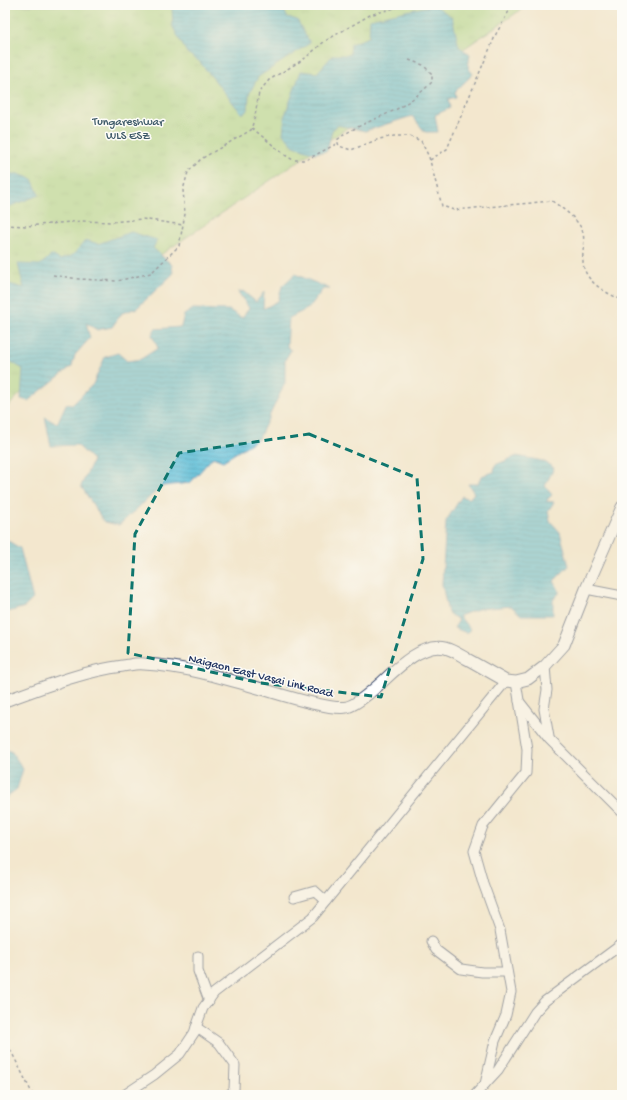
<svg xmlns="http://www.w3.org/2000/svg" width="627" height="1100" font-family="'Gochi Hand',sans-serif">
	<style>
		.grass { fill: url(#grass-tufts); stroke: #608372 }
		.water { fill: url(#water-rules); stroke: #3a769a }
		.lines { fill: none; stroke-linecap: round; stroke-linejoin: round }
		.minor-casing { stroke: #3b4b6f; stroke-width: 11 }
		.tertiary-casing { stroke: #3b4b6f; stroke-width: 13 }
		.path { stroke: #3b4b6f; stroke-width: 1.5; stroke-dasharray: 3 3; stroke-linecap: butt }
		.minor { stroke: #fff; stroke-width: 9 }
		.tertiary { stroke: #fff; stroke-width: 11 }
		.marked { fill: none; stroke: #0f766e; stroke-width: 3; stroke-dasharray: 8 5; stroke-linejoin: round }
		.labels { text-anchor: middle; stroke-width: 3; stroke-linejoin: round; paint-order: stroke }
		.park-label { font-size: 12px; fill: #3d5968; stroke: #fdfcf7 }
		.street-label { font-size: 12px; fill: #1b2f5e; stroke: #fdfcf7 }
	</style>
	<defs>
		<pattern id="grass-tufts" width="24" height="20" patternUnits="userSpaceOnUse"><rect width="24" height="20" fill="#a4d787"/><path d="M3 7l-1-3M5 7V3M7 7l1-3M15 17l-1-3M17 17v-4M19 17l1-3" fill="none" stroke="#8db977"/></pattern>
		<pattern id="water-rules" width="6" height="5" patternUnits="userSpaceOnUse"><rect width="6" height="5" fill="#58bcd6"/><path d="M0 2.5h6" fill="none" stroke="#4899b1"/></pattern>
	</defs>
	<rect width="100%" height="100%" fill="#fdfcf7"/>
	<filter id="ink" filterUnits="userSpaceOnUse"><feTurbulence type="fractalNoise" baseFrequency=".025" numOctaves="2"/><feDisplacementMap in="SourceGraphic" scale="8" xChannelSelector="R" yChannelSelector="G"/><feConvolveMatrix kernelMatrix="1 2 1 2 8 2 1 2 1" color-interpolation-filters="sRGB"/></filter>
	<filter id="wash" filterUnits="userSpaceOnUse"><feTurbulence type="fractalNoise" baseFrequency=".012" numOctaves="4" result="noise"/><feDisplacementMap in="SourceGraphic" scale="16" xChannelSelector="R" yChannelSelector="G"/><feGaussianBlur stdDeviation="0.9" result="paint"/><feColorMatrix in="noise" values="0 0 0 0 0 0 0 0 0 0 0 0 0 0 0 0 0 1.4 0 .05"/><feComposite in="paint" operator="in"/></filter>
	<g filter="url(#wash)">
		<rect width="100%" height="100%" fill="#f3e7ce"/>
		<!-- grass -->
		<path class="grass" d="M5,5H528L131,275L5,410Z"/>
		<!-- water -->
		<g class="water">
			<path d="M172,5H287L284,10L287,17L297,20L310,43L258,77L249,94L248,110L242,114L199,61L187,53L173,27Z"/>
			<path d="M434,5L452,17L459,47L470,54L468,68L473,74L455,92L456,97L448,99L450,108L435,115L438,132H425L412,116L365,131L338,125L332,130L327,151L315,153L294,146L283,134L285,115L301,71L317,73L333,55H350L351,44L369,37L370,19Z"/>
			<path d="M5,174H18L32,179L39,195L8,207L5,204Z"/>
			<path d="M131,232L157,240L153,248L172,265L173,274L137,308L122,313L112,327L97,330L86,323L90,338L75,355L72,366L28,401L21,399L23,369L5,358V283L24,288L18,264L40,265L52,255L60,260L73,255L86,240L98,244Z"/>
			<path d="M295,274L330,289H323L309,308L289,318L287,346L291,350L285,360V383L259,438L223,461L213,457L190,483L162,486L119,525L104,522L81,486L93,460L77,445L51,446L45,417L57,424L66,404L72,405L93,384L105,357L118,353L127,361L141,359L158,348L152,335L155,329L181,327L184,315L193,309L229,310L242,318L249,308L238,292L243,291L256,302L264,292L263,309L278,301L282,286Z"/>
			<path d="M517,456L543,461L554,468L545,486L552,495L546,501L554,502L548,511L550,521L560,532L569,566L554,581L560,592L553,600V615H521L511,606L478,609L459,616L470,629L467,633L454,628L459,620L448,613L442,584L446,521L462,496L469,499L474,493L468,484H478L481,476L494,472L495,465Z"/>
			<path d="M5,539L20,548L33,599L25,607L5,613Z"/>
			<path d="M5,749L12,752L23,769L17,789L5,798Z"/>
		</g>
	</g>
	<g filter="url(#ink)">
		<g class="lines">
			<defs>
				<g id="minor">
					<path d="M586,589L622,596"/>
					<path d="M545,666L547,690L544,709L549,737"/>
					<path d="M519,701L549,739L622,812"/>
					<path d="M294,897L315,891L326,901"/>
					<path d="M431,941L436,950L461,969L482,972H507"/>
					<path d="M198,956V971L209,1001"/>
					<path d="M196,1027L219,1043L235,1065L234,1090L229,1095"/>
					<path d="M485,1084L498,1070L535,1012L545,1001L622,944"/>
					<path d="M124,1095L154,1075L180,1054L194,1033L203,1008L214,993L313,917L506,681"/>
					<path d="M475,1095L485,1084L495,1041L506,1015L511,992L500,930L483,883L474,851L483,826L526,773L527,749L516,682"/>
				</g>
				<path id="tertiary" d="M5,701C43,687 83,671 123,666C130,665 137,663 144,664C184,666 224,678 262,689C280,694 331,711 347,707C357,705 373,690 381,683C396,669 423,642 445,648C453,650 460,655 467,659C480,666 493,674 506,681L516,682L528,679L545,666L564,645L586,589L622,507"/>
			</defs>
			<!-- minor casing -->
			<use href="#minor" class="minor-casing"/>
			<!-- tertiary casing -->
			<use href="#tertiary" class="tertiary-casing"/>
			<!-- path -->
			<g class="path">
				<path d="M409,60L423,65L432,74V82C421,93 408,103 395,110C375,120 354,126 337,140L339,146L351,150L379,139L394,136H410L421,141L429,157L442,206L454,210L552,201C562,208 580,220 583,233C585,242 582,252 583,261C583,281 606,293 622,300"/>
				<path d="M252,128L285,155L293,160H306L338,143"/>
				<path d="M430,160L447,149L496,34L509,11V5"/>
				<path d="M5,225L27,226L82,221L112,222L142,219L183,225"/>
				<path d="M53,275L79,279L117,281L151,273L179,246L185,214L183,190L188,172L201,159L251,130L255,116L259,92L269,80L304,59L325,41L370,15L405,5"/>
				<path d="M5,1039L33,1095"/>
			</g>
			<!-- minor -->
			<use href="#minor" class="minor"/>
			<!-- tertiary -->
			<use href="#tertiary" class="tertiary"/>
		</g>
	</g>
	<!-- marked area -->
	<path d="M0 0H627V1100H0ZM309,434L417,478L423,559L381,697L260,683L128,653L135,534L179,453Z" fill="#f3e7ce" fill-opacity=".55" fill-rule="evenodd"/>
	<path class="marked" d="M309,434L417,478L423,559L381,697L260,683L128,653L135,534L179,453Z"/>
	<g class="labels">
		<!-- park labels -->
		<g class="park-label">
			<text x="128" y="125">Tungareshwar<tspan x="128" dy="14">WLS ESZ</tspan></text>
		</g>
		<!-- street labels -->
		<g class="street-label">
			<text transform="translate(261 675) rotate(14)" y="4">Naigaon East Vasai Link Road</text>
		</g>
	</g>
	<!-- margin -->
	<rect width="627" height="1100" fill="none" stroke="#fdfcf7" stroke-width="20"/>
</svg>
